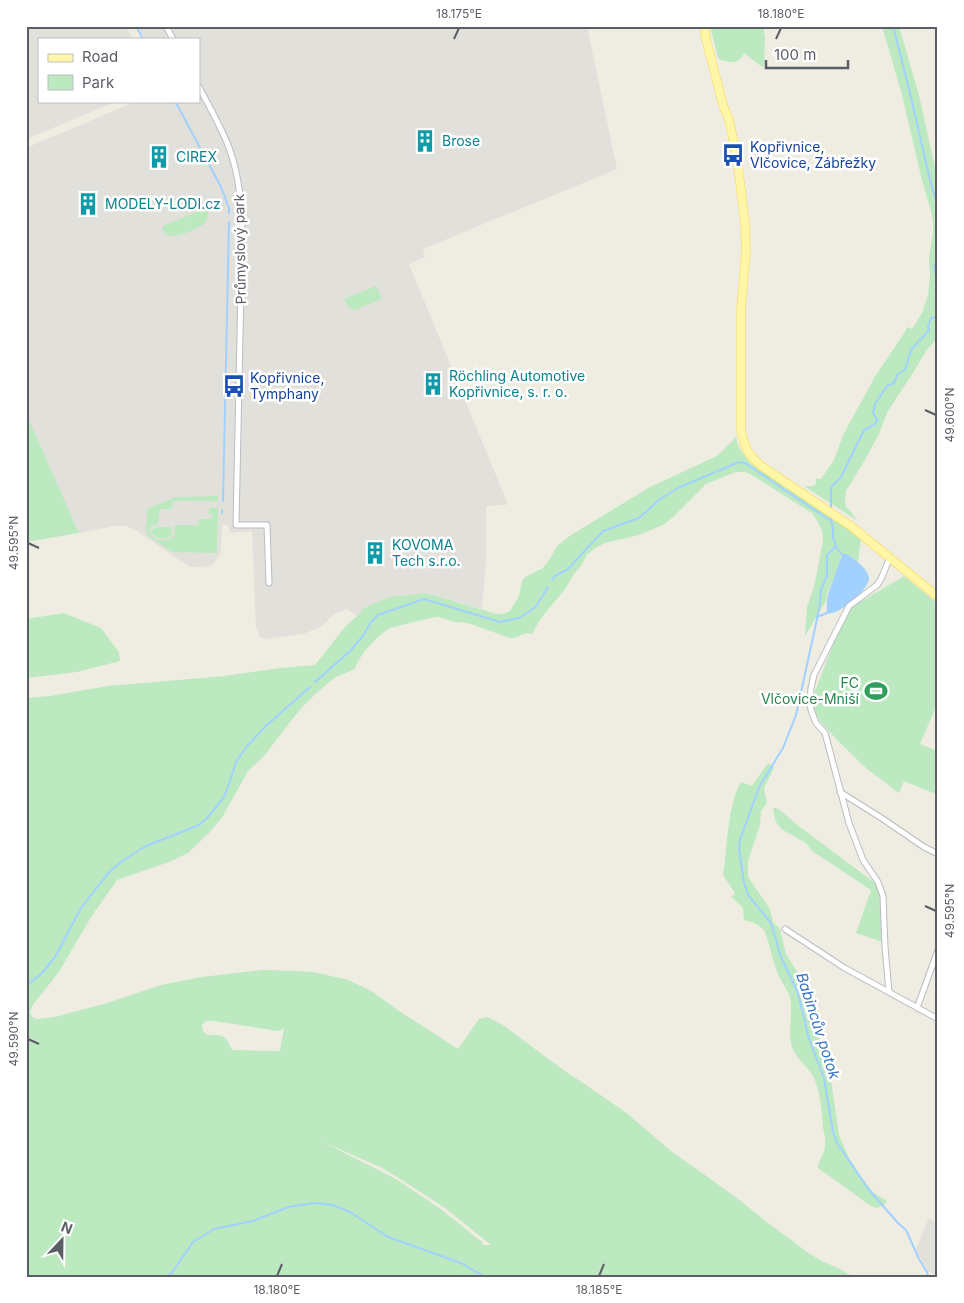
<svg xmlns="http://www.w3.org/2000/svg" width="964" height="1303" font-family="Inter,sans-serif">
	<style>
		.industrial { fill: #e2e0da }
		.green { fill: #bce9bf; fill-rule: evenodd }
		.water { fill: #a2d1ff }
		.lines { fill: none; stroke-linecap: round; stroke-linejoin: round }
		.stream { stroke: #a2d1ff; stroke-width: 2 }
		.minor-casing { stroke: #babcc3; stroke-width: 7 }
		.primary-casing { stroke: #fed64c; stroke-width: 9 }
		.minor { stroke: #fff; stroke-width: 5 }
		.primary { stroke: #fff6a7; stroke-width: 8 }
		.ticks { fill: none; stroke: #5b5e65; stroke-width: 2 }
		.labels { text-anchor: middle; stroke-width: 5; stroke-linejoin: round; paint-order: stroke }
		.culture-label { font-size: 14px; fill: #0d838f; stroke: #fff; text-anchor: start }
		.transit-label { font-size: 14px; fill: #164399; stroke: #fff; text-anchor: start }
		.street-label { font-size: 14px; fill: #5b5e65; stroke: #fff }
		.leisure-label { font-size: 14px; fill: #27864d; stroke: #fff; text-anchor: end }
		.water-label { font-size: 15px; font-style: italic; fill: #3774c5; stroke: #fff }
		.neatline { fill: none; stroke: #5b5e65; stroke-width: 2 }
		.ticks-label { font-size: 12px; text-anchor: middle; fill: #5b5e65 }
	</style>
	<rect width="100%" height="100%" fill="#efede2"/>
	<!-- industrial -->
	<g class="industrial">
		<path d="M26,26H126L133,39H39V101H118L26,139Z"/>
		<path d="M138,26H587L617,169L423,249L425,257L409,264L507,502L506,505L486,506V561L482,609L426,593L389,597L364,608L357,616L347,609L334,614L321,627L303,634L264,639L259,636L256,627L252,531L230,533L228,525H222L221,550L219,556L211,566L200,567H191L173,556L137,531L126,526H115L79,533L26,413V148L137,101H199V39H144Z"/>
		<path d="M929,1218L938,1225V1276L928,1271L916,1249Z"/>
	</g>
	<!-- green -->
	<g class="green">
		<path d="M710,26H763L765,37L764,66L762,67L744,53C741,61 736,62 728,62L727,61L720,60L718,58Z"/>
		<path d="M882,26H899L919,95L938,181V337L926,351L913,373L897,397L887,413L879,434L862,465L846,491L845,501L846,506L858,521L804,486H813L816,484V479H821L834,460L844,433L876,375L905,332L907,327L912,329L922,313L928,295L930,276L929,258L933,233V223L932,215L922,180L902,95Z"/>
		<path d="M204,209H207C208,214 209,217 206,221C202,229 177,237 169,236L165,234L162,228L163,226Z"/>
		<path d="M376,286L382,299L355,310C350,310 346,304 344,299Z"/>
		<path d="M26,413L79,533L26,542Z"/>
		<path d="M736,437L738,446L750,463L840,523L861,539L858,562L847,554L841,556L837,571L828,591L826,601L805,636L807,607L814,587L823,541L822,531L818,522L812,513L755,477L746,472H736L706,484L672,518L663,525L639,535L605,543L595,548L587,555L581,566L573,575L566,588L541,618L532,634C522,631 519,639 510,638L468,623L455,622L439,617L430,618L390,628C379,634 357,657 355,669L336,677L329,682L307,702L294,717L264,756L248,771L223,816L208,834L188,853L169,862L117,880L91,917L59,972L32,1006L30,1012L32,1017L37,1019L55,1017L107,1003L161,985L202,977L263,970L298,971L313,972L345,979L359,985L373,992L399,1011L458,1049L479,1019L487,1017L503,1025L562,1069L589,1087L628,1114L671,1151L733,1195L768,1223L810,1254L822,1261L838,1268L854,1277H26V698L50,696L108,686L225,676L280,668L315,665L345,627L357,616L364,608L389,597L426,593L497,614L506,613L510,611L519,596L522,581L525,577L543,568L549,560L558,545L571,535L650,487L717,456ZM206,1021H215L277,1031L281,1030L284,1028L280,1051L232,1050C230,1046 228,1041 225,1038C218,1031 202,1041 202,1025ZM321,1141L380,1167L397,1177L445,1208L491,1245H483L482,1242L442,1210L396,1179Z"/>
		<path d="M218,496V501H173L172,509H160L158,524L150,527L149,531C155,542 164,543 174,536L175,525H198L199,519H208L209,518H212V514H209V508H218L217,553L172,552L146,534L147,509L175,497Z"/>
		<path d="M158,527H172V535C162,541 159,540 151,532L152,529Z"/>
		<path d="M904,576L938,604V702L920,744L938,751V795L904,781L899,793L866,768L839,742L820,721L814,710L812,699L834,642L850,608Z"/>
		<path d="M64,613L101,628L119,652L120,661L77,672L26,678V619Z"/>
		<path d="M768,763L774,768L764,788L767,803L761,811L760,825L748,861V877L770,909L773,922L780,929L786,954L797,972L799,982L809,993L816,1018L820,1041L830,1074L839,1135L849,1158L863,1179L874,1193L887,1201L884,1205L877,1208L871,1206L818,1168C818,1160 825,1154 825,1146C826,1140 824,1134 823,1127C822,1112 820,1092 814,1078C809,1067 796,1059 792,1047C788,1034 792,1019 791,1005C791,993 782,984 778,974C772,960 770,944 764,930C758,924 752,922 744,920L743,908L731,896L734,895L735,893L723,875C727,851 728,801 741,782L752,786Z"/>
		<path d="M774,808H776L780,810L800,827L875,883C885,897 882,924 883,942L856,933L871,890L812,851L806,843L781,829L776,822L773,810Z"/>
	</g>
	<!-- water -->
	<path class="water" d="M843,554H847C854,559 867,568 869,577C871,586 849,605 841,609C837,612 831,614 827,613C826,592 831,588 837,569C839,564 840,559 843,554Z"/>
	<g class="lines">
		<!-- stream -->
		<g class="stream">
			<path d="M136,26L143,39"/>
			<path d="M893,26L910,93L930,180L938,207"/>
			<path d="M175,101L221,187L229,208V213"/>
			<path d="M938,252L936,263L934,266L938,286"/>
			<path d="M938,293V297"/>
			<path d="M223,501L229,222"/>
			<path d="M831,507V487L841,477L864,430L875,424L877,420L873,413L875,404L887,386L894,383L898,374L905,370L911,350L929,330L928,326L931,318L938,317"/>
			<path d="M222,513V510"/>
			<path d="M830,515L833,529V538L836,546L827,555V576L821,589L819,610L796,715L783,748L759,787L740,840L739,849L744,883L748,895L771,923L781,957L798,993L809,1039L824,1078L833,1132L837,1143L869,1190L898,1223L906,1230L919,1259L927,1272L928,1277"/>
			<path d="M836,547L844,557"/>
			<path d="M552,580L555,576L568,569L603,531L639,518L660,499L680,487L739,462L745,463L831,521"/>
			<path d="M817,617L827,613L828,610"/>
			<path d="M315,682L351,650L363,636L371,622L378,615L424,599L500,622L519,618L529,612L537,605L548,587"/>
			<path d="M26,986L42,973L55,957L81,908L109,872L122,861L146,846L199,825L207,818L224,797L229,784L236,762L247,746L267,725L310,687"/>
			<path d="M167,1277L173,1271L193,1242L214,1229L253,1221L288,1207L315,1203L333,1205L350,1212L388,1237L461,1263L485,1277"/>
		</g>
		<defs>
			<g id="minor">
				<path d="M166,26L173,39"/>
				<path d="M199,87C209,106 220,125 228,145C240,176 242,207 242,240L236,525H267L269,583"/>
				<path d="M840,792L883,819L924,847L938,854"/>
				<path d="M785,929L843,967L938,1019"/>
				<path d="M889,992L885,947L883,896L878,882L863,860L849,823L825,733L816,723L811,710L810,702L811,688L814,675L849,606L877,585L881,579L890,557"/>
				<path d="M917,1008L938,950"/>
			</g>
			<path id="primary" d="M704,26L706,39L723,105L729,120L737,157L745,224L746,250L741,309V431L743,439L747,450L752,457L760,465L852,527L938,597"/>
		</defs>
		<!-- minor casing -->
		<use href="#minor" class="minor-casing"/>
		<!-- primary casing -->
		<use href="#primary" class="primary-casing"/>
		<!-- minor -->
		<use href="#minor" class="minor"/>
		<!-- primary -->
		<use href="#primary" class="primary"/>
	</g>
	<!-- ticks -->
	<path class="ticks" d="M454,39L459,28M776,39L781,28M925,410L936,415M28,543L39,548M925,906L936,911M28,1039L39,1044M277,1276L282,1264M599,1276L604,1264"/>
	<!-- icons -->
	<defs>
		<symbol id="building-bare" viewBox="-9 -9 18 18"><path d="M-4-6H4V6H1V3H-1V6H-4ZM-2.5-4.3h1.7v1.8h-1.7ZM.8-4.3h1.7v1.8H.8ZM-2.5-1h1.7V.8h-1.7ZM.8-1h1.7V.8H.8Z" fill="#0f9aa8" stroke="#fff" stroke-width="2.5" paint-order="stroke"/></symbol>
		<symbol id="bus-bare" viewBox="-9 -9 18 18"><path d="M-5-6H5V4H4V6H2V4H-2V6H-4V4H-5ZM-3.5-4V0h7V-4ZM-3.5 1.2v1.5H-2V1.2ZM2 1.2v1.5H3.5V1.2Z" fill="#1a4fb4" stroke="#fff" stroke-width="2.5" paint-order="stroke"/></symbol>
		<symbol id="stadium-bare" viewBox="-9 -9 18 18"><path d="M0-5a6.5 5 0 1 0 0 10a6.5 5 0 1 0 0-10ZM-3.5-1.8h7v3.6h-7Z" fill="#2e9e5b" stroke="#fff" stroke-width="2.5" paint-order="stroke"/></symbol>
	</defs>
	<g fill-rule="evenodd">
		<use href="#building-bare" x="409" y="125" width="32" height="32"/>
		<use href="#bus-bare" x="717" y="139" width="32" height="32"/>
		<use href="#building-bare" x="143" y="141" width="32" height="32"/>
		<use href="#building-bare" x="72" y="188" width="32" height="32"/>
		<use href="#building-bare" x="417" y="368" width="32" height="32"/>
		<use href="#bus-bare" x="218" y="370" width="32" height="32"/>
		<use href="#building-bare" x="359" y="537" width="32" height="32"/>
		<use href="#stadium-bare" x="860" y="675" width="32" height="32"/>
	</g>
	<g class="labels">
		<!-- culture labels -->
		<g class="culture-label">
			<text x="442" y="146">Brose</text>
			<text x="176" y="162">CIREX</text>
			<text x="105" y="209">MODELY-LODI.cz</text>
			<text x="449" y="381">Röchling Automotive<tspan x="449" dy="16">Kopřivnice, s. r. o.</tspan></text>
			<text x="392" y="550">KOVOMA<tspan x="392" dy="16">Tech s.r.o.</tspan></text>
		</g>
		<!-- transit labels -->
		<g class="transit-label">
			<text x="750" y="152">Kopřivnice,<tspan x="750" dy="16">Vlčovice, Zábřežky</tspan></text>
			<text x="250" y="383">Kopřivnice,<tspan x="250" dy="16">Tymphany</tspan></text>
		</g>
		<!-- street labels -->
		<g class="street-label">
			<text transform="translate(240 249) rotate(-91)" y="5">Průmyslový park</text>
		</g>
		<!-- leisure labels -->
		<g class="leisure-label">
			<text x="859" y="688">FC<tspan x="859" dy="16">Vlčovice-Mniší</tspan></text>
		</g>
		<!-- water labels -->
		<g class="water-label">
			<text transform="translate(818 1026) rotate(72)" y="5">Babincův potok</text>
		</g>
	</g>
	<!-- border -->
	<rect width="964" height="1303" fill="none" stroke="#ffffff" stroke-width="55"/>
	<!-- legend -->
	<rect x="38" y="38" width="162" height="65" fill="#ffffff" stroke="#bdbfc1"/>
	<rect x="48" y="54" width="25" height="8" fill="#fff6a7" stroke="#bdbfc1"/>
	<text x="82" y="62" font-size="15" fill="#5b5e65">Road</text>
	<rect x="48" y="75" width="25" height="15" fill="#bce9bf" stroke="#bdbfc1"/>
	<text x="82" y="88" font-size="15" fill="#5b5e65">Park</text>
	<!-- north arrow -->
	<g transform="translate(62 1240) rotate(22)" stroke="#ffffff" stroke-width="4" paint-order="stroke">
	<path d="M0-4L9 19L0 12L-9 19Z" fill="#5b5e65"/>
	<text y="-8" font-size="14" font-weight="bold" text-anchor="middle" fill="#5b5e65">N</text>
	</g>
	<!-- scale -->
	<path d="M766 60v8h82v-8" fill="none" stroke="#5b5e65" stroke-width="2.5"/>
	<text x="774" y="60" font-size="15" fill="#5b5e65" stroke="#ffffff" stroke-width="4" paint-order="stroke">100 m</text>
	<rect x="28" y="28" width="908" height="1248" class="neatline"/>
	<g class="ticks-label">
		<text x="459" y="18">18.175°E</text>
		<text x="781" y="18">18.180°E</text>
		<text transform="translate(950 415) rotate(-90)" y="4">49.600°N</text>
		<text transform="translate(14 543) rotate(-90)" y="4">49.595°N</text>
		<text transform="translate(950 911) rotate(-90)" y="4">49.595°N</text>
		<text transform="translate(14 1039) rotate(-90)" y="4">49.590°N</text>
		<text x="277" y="1294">18.180°E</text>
		<text x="599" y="1294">18.185°E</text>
	</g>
</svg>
